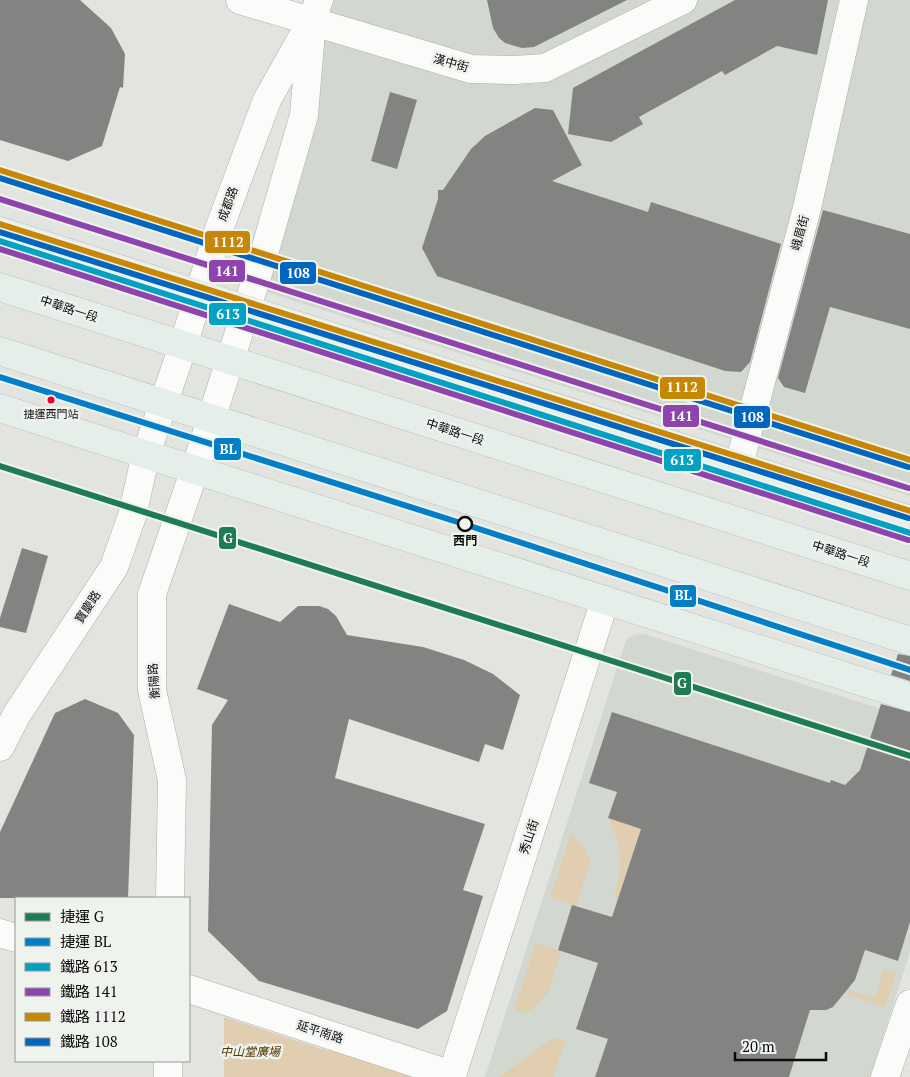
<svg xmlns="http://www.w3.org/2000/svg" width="910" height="1077" font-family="'PT Serif','Noto Sans TC',serif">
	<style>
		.built { fill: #d2d8cf }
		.green { fill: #e1cdb0 }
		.building { fill: #838481 }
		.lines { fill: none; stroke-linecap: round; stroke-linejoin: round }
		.street-casing { stroke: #acaeab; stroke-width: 29 }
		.secondary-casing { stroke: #acaeab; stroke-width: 29 }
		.primary-casing { stroke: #bfc0be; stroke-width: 29 }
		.street { stroke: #fbfbfa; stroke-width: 28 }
		.secondary { stroke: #fbfbfa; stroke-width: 28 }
		.primary { stroke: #e5eee9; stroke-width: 28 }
		.rail-1-casing { stroke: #eff3ed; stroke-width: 10 }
		.rail-2-casing { stroke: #eff3ed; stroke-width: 10 }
		.rail-3-casing { stroke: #eff3ed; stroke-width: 10 }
		.rail-4-casing { stroke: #eff3ed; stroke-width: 10 }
		.rail-1 { stroke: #01a1c4; stroke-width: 6 }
		.rail-2 { stroke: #8e44ad; stroke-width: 6 }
		.rail-3 { stroke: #c88702; stroke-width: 6 }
		.rail-4 { stroke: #0065bd; stroke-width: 6 }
		.metro-1-casing { stroke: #eff3ed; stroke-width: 10 }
		.metro-2-casing { stroke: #eff3ed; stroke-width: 10 }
		.metro-1 { stroke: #1e7b54; stroke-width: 6 }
		.metro-2 { stroke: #007ec7; stroke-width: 6 }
		.bus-dot { fill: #e4002b; stroke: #eff3ed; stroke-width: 2 }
		.stop-dot { fill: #eff3ed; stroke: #0b0c0a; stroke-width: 2.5 }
		.labels { text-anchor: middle; stroke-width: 5; stroke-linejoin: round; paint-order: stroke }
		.bus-label { font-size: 11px; fill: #0b0c0a; stroke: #eff3ed }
		.street-label { font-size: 12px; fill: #0b0c0a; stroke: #eff3ed }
		.stop-label { font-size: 12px; font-weight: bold; fill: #0b0c0a; stroke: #eff3ed }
		.park-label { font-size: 12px; font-style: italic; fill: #573905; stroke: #eff3ed }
		.line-badge { stroke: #eff3ed; stroke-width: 2 }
		.badge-label { font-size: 14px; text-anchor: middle; font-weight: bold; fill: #fff }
	</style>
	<rect width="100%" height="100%" fill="#e2e4e0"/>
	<!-- built -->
	<g class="built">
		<path d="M325,0H910V496L263,291Z"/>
		<path d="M635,634H644L910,718V952L870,1077H485L626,640Z"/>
	</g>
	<!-- green -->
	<g class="green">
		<path d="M608,818L641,829L617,902C613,891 617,887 619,876C623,855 618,837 608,818Z"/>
		<path d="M571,833L585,850L590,862L576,906L551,897Z"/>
		<path d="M536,943L561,951L549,991L532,1010L521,1012L514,1009Z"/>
		<path d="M884,970L896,973L885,1007L842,992L843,988L875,998Z"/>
		<path d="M224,1017L328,1051L329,1049L425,1077H224Z"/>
		<path d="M557,1038L565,1040L553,1077H499L551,1039Z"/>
	</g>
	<!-- building -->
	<g class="building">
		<path d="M0,0H80L111,28L125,54L123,88L120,87L102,146L68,161L0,140Z"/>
		<path d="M487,0H627L534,47L522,48L505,43L499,38L493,28Z"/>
		<path d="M735,0H828L817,55L777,46L725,75L722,71L639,117L643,124L611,142L568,134L573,88Z"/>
		<path d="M390,92L417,100L397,169L371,161Z"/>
		<path d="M535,108L553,110L582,165L552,181L648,212L651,202L781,244L750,362L741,372L725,371L437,276L422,248L438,199V190H443L471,149L485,136Z"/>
		<path d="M823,210L910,234V329L830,307L805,393L784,387L778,378Z"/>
		<path d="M22,548L48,556L26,633L0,627V618Z"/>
		<path d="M229,604L280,622L298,606H319L328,609L336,616L347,635L423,647L464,660L493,674L520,695L503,750L485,744L479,762L349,719L335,778L485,824L463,890L483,896L447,1011L418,1029L259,981L208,931L212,725L228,700L197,689Z"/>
		<path d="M898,654L910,656V681L891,675Z"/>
		<path d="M85,699L118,713L134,735L128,898H0V832L55,713Z"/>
		<path d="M881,704L910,712V922L898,961L865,950L855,980L833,1007L826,1010H810L789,1077H595L608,1039L576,1029L598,963L558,950L572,905L612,917L641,829L608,818L617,792L589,783L612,712L830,783L831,780L845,785L860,770Z"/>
	</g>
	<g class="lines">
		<defs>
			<g id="street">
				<path d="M240,0L471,69L514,70L545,68L683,0"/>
				<path d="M739,465L807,208L854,0"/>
				<path d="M0,933L16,938"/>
				<path d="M189,989L452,1075L605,600"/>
				<path d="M885,1077L910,1004"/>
			</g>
			<g id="secondary">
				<path d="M0,747L17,714L114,567L132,516L146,454L183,346L219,229L267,100L312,20L319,0"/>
				<path d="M170,898L172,780L152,690V594L195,469L261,264L304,115L312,20"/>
				<path d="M168,1077V1061"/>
			</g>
			<g id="primary">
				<path d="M0,231L910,520"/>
				<path d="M0,287L910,576"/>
				<path d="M0,351L910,641"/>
				<path d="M0,408L910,697"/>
			</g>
		</defs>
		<!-- street casing -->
		<use href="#street" class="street-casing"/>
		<!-- secondary casing -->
		<use href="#secondary" class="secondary-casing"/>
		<!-- primary casing -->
		<use href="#primary" class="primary-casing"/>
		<!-- street -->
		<use href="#street" class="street"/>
		<!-- secondary -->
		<use href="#secondary" class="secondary"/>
		<!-- primary -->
		<use href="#primary" class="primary"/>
		<defs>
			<path id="rail-1" d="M0,241L910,533"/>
			<g id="rail-2">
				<path d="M0,199L908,488"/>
				<path d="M0,249L908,540"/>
			</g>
			<g id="rail-3">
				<path d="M0,170L910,460"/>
				<path d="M0,224L910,511"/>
			</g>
			<g id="rail-4">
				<path d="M0,178L908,467"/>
				<path d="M0,232L908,518"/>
			</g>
		</defs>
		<!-- rail-1 casing -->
		<use href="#rail-1" class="rail-1-casing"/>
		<!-- rail-2 casing -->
		<use href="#rail-2" class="rail-2-casing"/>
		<!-- rail-3 casing -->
		<use href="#rail-3" class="rail-3-casing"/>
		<!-- rail-4 casing -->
		<use href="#rail-4" class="rail-4-casing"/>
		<!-- rail-1 -->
		<use href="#rail-1" class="rail-1"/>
		<!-- rail-2 -->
		<use href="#rail-2" class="rail-2"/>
		<!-- rail-3 -->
		<use href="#rail-3" class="rail-3"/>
		<!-- rail-4 -->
		<use href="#rail-4" class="rail-4"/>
		<defs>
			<path id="metro-1" d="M0,466L910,756"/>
			<path id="metro-2" d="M0,377L467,525L910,670"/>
		</defs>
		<!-- metro-1 casing -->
		<use href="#metro-1" class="metro-1-casing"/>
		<!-- metro-2 casing -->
		<use href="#metro-2" class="metro-2-casing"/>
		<!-- metro-1 -->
		<use href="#metro-1" class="metro-1"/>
		<!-- metro-2 -->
		<use href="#metro-2" class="metro-2"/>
	</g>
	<!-- markers -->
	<circle class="bus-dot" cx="51" cy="400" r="4.5"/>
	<circle class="stop-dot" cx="465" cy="524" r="7"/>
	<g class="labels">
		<!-- bus labels -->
		<g class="bus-label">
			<text x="51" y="418">捷運西門站</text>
		</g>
		<!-- street labels -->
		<g class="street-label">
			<text transform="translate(451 63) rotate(16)" y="4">漢中街</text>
			<text transform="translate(228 204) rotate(-70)" y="4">成都路</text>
			<text transform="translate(800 233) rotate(-75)" y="4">峨眉街</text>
			<text transform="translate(69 309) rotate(18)" y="4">中華路一段</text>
			<text transform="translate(455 432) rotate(18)" y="4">中華路一段</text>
			<text transform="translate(841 554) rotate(18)" y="4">中華路一段</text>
			<text transform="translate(88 607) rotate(-57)" y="4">寶慶路</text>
			<text transform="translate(154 681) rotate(-94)" y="4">衡陽路</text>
			<text transform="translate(529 837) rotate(-72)" y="4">秀山街</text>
			<text transform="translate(320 1032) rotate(18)" y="4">延平南路</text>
		</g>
		<!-- stop labels -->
		<g class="stop-label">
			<text x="465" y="545">西門</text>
		</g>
		<!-- park labels -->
		<g class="park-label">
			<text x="250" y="1056">中山堂廣場</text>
		</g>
	</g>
	<g class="line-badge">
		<rect x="204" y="230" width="47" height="24" rx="5" fill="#c88702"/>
		<rect x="208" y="259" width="38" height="24" rx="5" fill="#8e44ad"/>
		<rect x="279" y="261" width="38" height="24" rx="5" fill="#0065bd"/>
		<rect x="208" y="302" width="39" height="24" rx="5" fill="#01a1c4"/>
		<rect x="659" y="376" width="47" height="24" rx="5" fill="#c88702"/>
		<rect x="662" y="404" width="38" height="24" rx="5" fill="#8e44ad"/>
		<rect x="733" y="405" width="38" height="24" rx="5" fill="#0065bd"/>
		<rect x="213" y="437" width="29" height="24" rx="5" fill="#007ec7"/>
		<rect x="663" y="448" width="39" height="24" rx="5" fill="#01a1c4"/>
		<rect x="218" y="526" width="19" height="24" rx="5" fill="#1e7b54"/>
		<rect x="669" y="584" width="28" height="24" rx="5" fill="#007ec7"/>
		<rect x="673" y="671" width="19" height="25" rx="5" fill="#1e7b54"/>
	</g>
	<g class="badge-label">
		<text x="228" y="247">1112</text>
		<text x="227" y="276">141</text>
		<text x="298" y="278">108</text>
		<text x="228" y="319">613</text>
		<text x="682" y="392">1112</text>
		<text x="681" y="421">141</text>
		<text x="752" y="422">108</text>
		<text x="228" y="454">BL</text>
		<text x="682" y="465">613</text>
		<text x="228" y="543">G</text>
		<text x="683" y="600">BL</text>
		<text x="682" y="688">G</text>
	</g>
	<!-- legend -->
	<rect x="15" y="897" width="175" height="165" fill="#eff3ed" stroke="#949792"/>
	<rect x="25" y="913" width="25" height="8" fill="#1e7b54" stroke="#949792"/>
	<text x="60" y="922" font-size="15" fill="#0b0c0a">捷運 G</text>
	<rect x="25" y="938" width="25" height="8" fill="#007ec7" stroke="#949792"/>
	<text x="60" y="947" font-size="15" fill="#0b0c0a">捷運 BL</text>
	<rect x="25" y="963" width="25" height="8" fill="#01a1c4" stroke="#949792"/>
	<text x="60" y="972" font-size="15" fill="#0b0c0a">鐵路 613</text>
	<rect x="25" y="988" width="25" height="8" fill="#8e44ad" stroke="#949792"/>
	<text x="60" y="997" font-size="15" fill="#0b0c0a">鐵路 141</text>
	<rect x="25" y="1013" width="25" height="8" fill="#c88702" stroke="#949792"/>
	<text x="60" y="1022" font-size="15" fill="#0b0c0a">鐵路 1112</text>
	<rect x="25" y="1038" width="25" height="8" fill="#0065bd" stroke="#949792"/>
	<text x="60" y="1047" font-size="15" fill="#0b0c0a">鐵路 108</text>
	<!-- scale -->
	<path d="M735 1052v8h91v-8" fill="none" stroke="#0b0c0a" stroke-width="2.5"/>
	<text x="742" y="1052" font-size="15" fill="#0b0c0a" stroke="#eff3ed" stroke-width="4" paint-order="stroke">20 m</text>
</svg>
